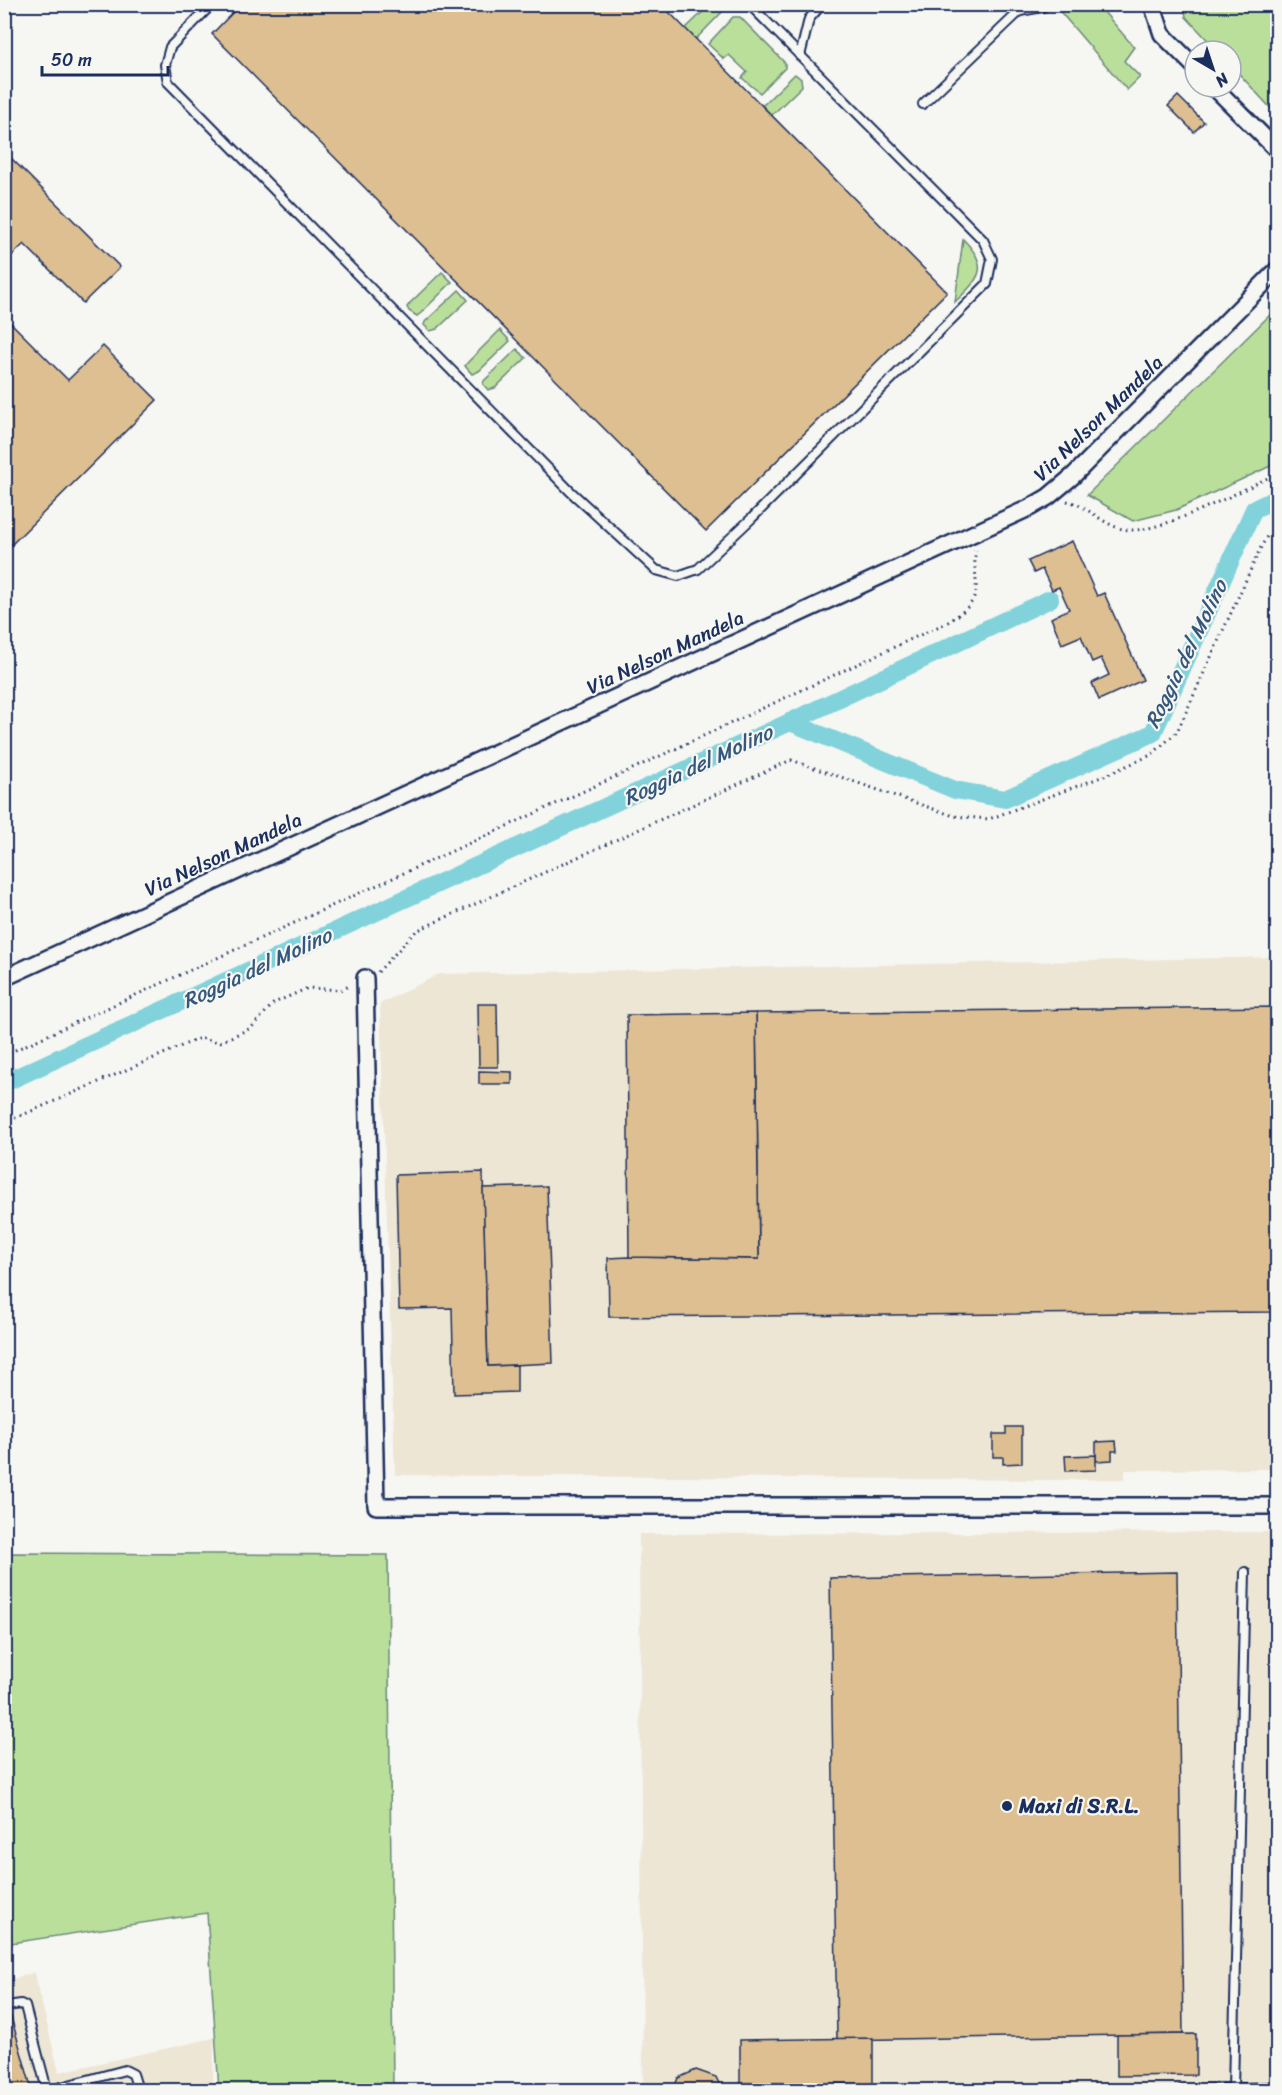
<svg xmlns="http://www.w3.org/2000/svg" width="1282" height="2095" font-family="Sriracha,sans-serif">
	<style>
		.built { fill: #eee6d5 }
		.green { fill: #badf9a; stroke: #6a877c; stroke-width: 1.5 }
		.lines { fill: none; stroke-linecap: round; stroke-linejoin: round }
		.canal { stroke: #81d2da; stroke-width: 18 }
		.building { fill: #ddbf91; stroke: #1b2f5e; stroke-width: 1.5 }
		.lane-casing { stroke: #1b2f5e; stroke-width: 12 }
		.street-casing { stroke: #1b2f5e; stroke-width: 20 }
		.path { stroke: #1b2f5e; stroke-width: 3; stroke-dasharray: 1.5 4.5; stroke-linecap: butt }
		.lane { stroke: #f6f6f2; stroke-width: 8 }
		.street { stroke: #f6f6f2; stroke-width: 15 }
		.poi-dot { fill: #1b2f5e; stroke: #f6f6f2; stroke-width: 2 }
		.labels { text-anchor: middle; stroke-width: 4.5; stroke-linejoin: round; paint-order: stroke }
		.street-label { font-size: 20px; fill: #1b2f5e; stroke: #f6f6f2 }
		.poi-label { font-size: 20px; font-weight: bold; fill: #1b2f5e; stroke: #f6f6f2; text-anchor: start }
		.water-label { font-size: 21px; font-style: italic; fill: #34587d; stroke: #f6f6f2 }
	</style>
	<rect width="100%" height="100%" fill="#f6f6f2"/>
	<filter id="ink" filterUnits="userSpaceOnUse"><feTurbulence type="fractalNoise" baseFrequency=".0167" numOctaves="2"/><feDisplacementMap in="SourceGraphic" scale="12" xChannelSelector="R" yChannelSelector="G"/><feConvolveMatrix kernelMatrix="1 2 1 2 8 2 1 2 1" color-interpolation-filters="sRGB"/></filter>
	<g filter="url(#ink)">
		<!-- built -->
		<g class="built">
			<path d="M1277,957V1469L1125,1470V1479L1049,1480L395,1475L380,1004L439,974Z"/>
			<path d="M1277,1532V2090H643L639,1534Z"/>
			<path d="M34,1972L59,2072L214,2038L213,2090H5L4,1982Z"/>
		</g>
		<!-- green -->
		<g class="green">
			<path d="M710,5L726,6L724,10L696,39L685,29Z"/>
			<path d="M1060,5H1098L1134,47L1124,61L1140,77L1127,90L1057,8Z"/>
			<path d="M1184,5H1277V115L1231,65V51H1218L1186,17Z"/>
			<path d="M733,17H740L785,63V68L760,93L742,78L747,72L729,55L724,59L708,44Z"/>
			<path d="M795,74L801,79L802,86L772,115L762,106Z"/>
			<path d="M963,239C991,267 980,278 955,302Z"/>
			<path d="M442,272L452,282L421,313L417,316L409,311L407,307L410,303Z"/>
			<path d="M459,290L468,300L437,329L430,331L424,325L425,322Z"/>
			<path d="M1277,308V463L1176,510L1133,521L1087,495Z"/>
			<path d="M500,330L510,341L479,371L472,374L465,366L468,362Z"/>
			<path d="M517,349L526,358L495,388L488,390L483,384L484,381Z"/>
			<path d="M5,1553L388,1555L393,2090H219L207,1913L5,1944Z"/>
		</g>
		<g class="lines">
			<!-- canal -->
			<g class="canal">
				<path d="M790,722L1050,599"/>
				<path d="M4,1083L790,722L955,790L1005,799L1153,733L1254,509L1278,498"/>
			</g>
		</g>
		<!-- building -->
		<g class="building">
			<path d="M241,4H661L947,292L706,531L212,34Z"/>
			<path d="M1178,96L1204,122L1194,132L1168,106Z"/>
			<path d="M4,151L120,267L83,303L24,244L4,263Z"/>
			<path d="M4,316L68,380L103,346L157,400L4,552Z"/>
			<path d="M1072,541L1097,596L1104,593L1143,680L1099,700L1092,683L1109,675L1101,658L1092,662L1081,636L1062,644L1051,618L1069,609L1059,587L1052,590L1042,569L1034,573L1028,561Z"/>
			<path d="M478,1004H497L498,1067H479Z"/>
			<path d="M1278,1007V1312L609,1317L608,1258L629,1257L759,1259L756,1013Z"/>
			<path d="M756,1013L759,1259L629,1257L627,1015Z"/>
			<path d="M479,1071L512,1072V1084H479Z"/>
			<path d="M483,1172L488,1366L517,1365V1392L454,1394L452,1308L399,1309L396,1175Z"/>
			<path d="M547,1186L553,1363L488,1366L483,1188Z"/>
			<path d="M1006,1427H1022V1463L1003,1464V1457H993V1434H1006Z"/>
			<path d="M1116,1441L1117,1451H1112V1460L1096,1461V1442Z"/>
			<path d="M1096,1455V1470L1066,1471L1065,1456Z"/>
			<path d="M1177,1572L1183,2034L837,2040L830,1578Z"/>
			<path d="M5,1996L32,2090H4Z"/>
			<path d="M1196,2034V2075L1117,2076V2035Z"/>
			<path d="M873,2038V2084L740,2083V2040Z"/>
			<path d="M696,2070L716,2077L722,2090H673L678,2078Z"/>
		</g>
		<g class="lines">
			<defs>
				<g id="lane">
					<path d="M212,4L170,47L165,65L168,82L570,491L656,570L678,576L698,569L752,518L987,284L992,259L983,240L749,4"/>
					<path d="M1013,4L1020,11"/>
					<path d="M800,56L809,19L822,4"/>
					<path d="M923,104L1020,11L1043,7L1046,4"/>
					<path d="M7,2006L21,2004L25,2006L47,2090"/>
					<path d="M1233,2089L1245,1572"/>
					<path d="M50,2090L125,2070L133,2074L138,2090"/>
					<path d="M1181,2090L1278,2087"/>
				</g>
				<g id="street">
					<path d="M1152,4L1162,34L1195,67"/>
					<path d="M1214,87L1278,151"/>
					<path d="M4,978L1029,508L1048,497L1073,476L1278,269"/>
					<path d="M365,978L376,1506H1278"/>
				</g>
			</defs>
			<!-- lane casing -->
			<use href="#lane" class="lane-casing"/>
			<!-- street casing -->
			<use href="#street" class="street-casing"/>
			<!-- path -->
			<g class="path">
				<path d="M1067,501C1090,506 1105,529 1130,530C1164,532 1244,489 1278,473"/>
				<path d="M378,972L416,931L791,760L954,816L989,819L1104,776L1151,755L1177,732L1260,549L1278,516"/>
				<path d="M4,1055L628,771L948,622C988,597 973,589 975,550"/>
				<path d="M4,1123L200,1038L220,1042L251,1028L274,1003L308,988L341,990L351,985"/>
			</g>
			<!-- lane -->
			<use href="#lane" class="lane"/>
			<!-- street -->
			<use href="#street" class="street"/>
		</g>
	</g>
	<!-- markers -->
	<circle class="poi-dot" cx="1007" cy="1806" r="6"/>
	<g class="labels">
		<!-- street labels -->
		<g class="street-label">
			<text transform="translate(1098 418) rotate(-44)" y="7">Via Nelson Mandela</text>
			<text transform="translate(665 652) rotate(-25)" y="7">Via Nelson Mandela</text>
			<text transform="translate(223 854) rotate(-25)" y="7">Via Nelson Mandela</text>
		</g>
		<!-- poi labels -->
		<g class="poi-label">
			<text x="1019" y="1813">Maxi di S.R.L.</text>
		</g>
		<!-- water labels -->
		<g class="water-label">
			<text transform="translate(1186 654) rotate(-64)" y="7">Roggia del Molino</text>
			<text transform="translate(698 765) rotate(-25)" y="7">Roggia del Molino</text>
			<text transform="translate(257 968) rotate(-25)" y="7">Roggia del Molino</text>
		</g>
	</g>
	<!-- margin -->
	<rect width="1282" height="2095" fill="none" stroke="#f6f6f2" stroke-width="24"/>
	<rect x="12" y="12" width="1258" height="2071" fill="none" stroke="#1b2f5e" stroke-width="2" filter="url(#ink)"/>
	<!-- north arrow -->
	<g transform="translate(1213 69) rotate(141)"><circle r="28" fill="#f6f6f2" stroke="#9ea6b7" stroke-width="1.5"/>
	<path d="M0-4.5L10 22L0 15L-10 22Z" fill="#1b2f5e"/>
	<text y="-9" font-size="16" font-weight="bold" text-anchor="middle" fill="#1b2f5e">N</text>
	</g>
	<!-- scale -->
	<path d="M42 66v9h126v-9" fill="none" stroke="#1b2f5e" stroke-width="3"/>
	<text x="51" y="66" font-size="18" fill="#1b2f5e" stroke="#f6f6f2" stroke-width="4.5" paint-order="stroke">50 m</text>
</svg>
